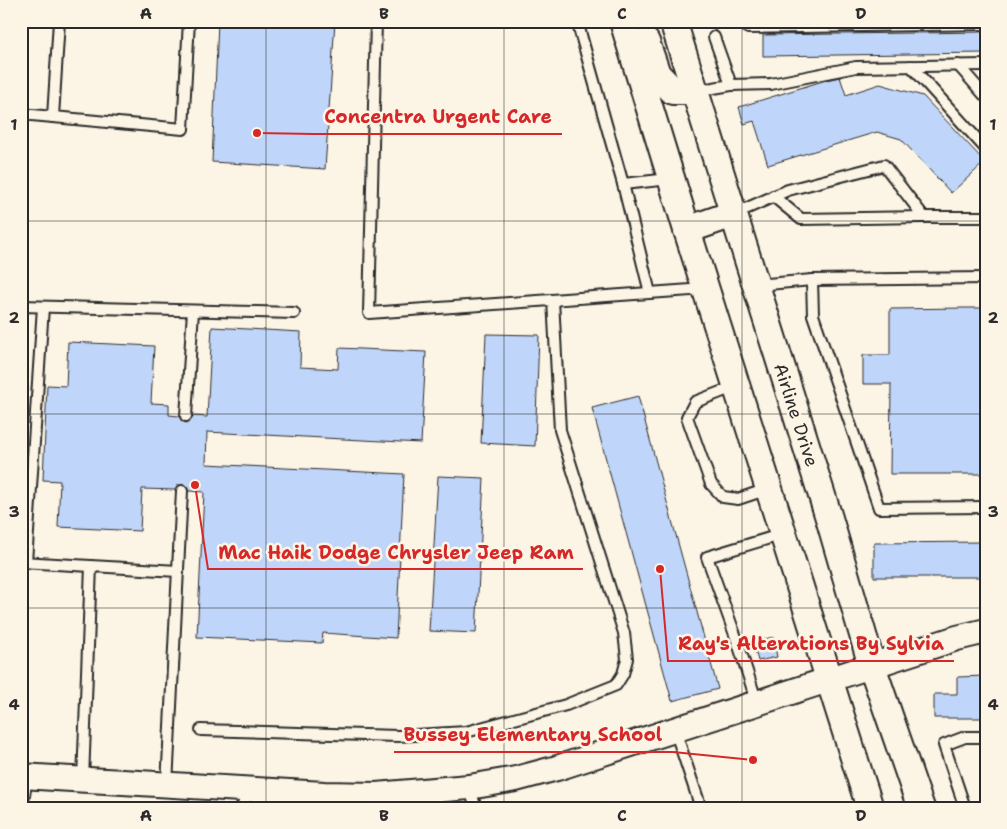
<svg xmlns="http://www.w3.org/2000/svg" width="1007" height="829" font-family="'Shantell Sans',sans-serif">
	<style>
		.building { fill: #c0d5fa; stroke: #2b2b2b }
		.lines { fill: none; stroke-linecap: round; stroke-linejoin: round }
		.service-casing { stroke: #2b2b2b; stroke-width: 14 }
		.tertiary-casing { stroke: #2b2b2b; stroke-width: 28 }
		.secondary-casing { stroke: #2b2b2b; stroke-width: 30 }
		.service { stroke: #fcf5e5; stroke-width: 10 }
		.tertiary { stroke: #fcf5e5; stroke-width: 24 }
		.secondary { stroke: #fcf5e5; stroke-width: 26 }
		.grid { fill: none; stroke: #2b2b2b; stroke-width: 1; stroke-opacity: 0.55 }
		.labels { text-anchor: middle; stroke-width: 5; stroke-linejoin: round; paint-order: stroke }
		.street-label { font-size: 18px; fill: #2b2b2b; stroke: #fcf5e5 }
		.leader { fill: none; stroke: #d62828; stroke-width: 2 }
		.callout-dot { fill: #d62828; stroke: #fcf5e5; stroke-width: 2 }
		.callout-label { font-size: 19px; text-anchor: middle; font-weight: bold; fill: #d62828; stroke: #fcf5e5; stroke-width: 5; stroke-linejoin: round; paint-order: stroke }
		.neatline { fill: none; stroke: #2b2b2b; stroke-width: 2 }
		.grid-label { font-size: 16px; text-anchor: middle; font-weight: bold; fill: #2b2b2b }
	</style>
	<rect width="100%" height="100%" fill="#fcf5e5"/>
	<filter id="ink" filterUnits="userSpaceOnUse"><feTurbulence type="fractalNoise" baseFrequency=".02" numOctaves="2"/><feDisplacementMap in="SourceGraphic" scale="10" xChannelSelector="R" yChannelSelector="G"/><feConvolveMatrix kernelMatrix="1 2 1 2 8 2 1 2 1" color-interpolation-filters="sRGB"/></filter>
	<g filter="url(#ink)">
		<!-- building -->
		<g class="building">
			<path d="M218,21H335L325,169L212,162Z"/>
			<path d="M986,32V53L763,56V35Z"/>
			<path d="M840,77L846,95L880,84L923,96L985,162L951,193L901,139L877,132L768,165L754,121L744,124L739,107L826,80Z"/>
			<path d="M966,308H986V474H890L891,384H863V355H890V309Z"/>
			<path d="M212,327L301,332L300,367L338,369L339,348L426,352L421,443L207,432L206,464L404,474L396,638L323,633L322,643L197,637L204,492L189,491L185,485H178L175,490L142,489L140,531L58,527L60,481L43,480L47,385L66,386L68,342L154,346L151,403L169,404V415L179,416L182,421L186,423L191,420L193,416L207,417Z"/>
			<path d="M486,334L539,335L535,446L481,443Z"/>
			<path d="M638,396L718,689L672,701L592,408Z"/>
			<path d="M438,476L484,478L476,633L429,631Z"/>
			<path d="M986,542V577H874V543Z"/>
			<path d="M773,637L777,657L758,661L753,642Z"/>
			<path d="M986,676V718H934V694H957V677Z"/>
		</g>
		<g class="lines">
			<defs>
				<g id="service">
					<path d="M376,21L369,313L705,289"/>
					<path d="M577,21L623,184L670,179"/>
					<path d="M747,21L748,28L986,24"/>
					<path d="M958,65L986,97"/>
					<path d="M911,66L986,149"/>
					<path d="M731,85L771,84L856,67L986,65"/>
					<path d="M696,91L731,85L714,37"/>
					<path d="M21,114L183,129L189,21"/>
					<path d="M53,117L59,21"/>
					<path d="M623,184L650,293"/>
					<path d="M773,196L801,219L924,217"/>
					<path d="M734,214L788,190L884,165L924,217H986"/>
					<path d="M812,280L813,315L879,508L986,507"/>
					<path d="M757,285L812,280L986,278"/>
					<path d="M21,306L294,313"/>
					<path d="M736,386L695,402L687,417L711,484L723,497L738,499L768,489"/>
					<path d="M186,416L193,311"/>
					<path d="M21,562L178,571"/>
					<path d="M26,562L43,307"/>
					<path d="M757,703L738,643L707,557L783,534"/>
					<path d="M201,730L398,736L466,732L566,705L616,685L623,674L627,659L624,633L560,430L553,300"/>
					<path d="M675,730L701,808"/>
					<path d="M83,780L91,566"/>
					<path d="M167,785L182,491"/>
					<path d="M469,787L476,808"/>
					<path d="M418,792L420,808"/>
					<path d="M22,808L27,777"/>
					<path d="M242,808L248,790"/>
					<path d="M965,808L944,745L965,737H986"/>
				</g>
				<path id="tertiary" d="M21,776L324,794L376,795L469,787L516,779L557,768L957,638L986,631"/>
				<g id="secondary">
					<path d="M623,21L687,230L870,808"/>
					<path d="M673,21L829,518L872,666L921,808"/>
					<path d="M646,42L657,74L673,91H695"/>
					<path d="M687,230L733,214"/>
				</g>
			</defs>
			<!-- service casing -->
			<use href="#service" class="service-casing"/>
			<!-- tertiary casing -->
			<use href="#tertiary" class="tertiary-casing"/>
			<!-- secondary casing -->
			<use href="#secondary" class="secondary-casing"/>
			<!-- service -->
			<use href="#service" class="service"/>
			<!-- tertiary -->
			<use href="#tertiary" class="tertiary"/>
			<!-- secondary -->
			<use href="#secondary" class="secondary"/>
		</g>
	</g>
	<!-- grid -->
	<path class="grid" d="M266,21V808M504,21V808M742,21V808M21,221H986M21,414H986M21,608H986"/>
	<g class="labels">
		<!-- street labels -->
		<g class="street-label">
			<text transform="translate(796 415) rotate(72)" y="6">Airline Drive</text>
		</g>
	</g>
	<!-- callouts -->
	<path class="leader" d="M257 133L314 134H562M195 485L208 569H583M660 569L668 661H954M753 760L673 752H394"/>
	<g class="callout-dot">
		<circle cx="257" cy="133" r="5"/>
		<circle cx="195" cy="485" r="5"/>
		<circle cx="660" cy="569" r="5"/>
		<circle cx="753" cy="760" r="5"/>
	</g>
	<g class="callout-label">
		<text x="438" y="123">Concentra Urgent Care</text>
		<text x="396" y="559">Mac Haik Dodge Chrysler Jeep Ram</text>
		<text x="811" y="650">Ray's Alterations By Sylvia</text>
		<text x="533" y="741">Bussey Elementary School</text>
	</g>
	<!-- margin -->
	<rect width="1007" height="829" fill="none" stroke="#fcf5e5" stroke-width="55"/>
	<rect x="28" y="28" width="952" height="774" class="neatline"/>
	<g class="grid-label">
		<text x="146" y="19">A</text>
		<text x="384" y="19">B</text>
		<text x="622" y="19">C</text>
		<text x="861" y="19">D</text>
		<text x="14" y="130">1</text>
		<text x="993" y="130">1</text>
		<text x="14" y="323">2</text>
		<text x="993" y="323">2</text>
		<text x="14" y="517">3</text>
		<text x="993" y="517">3</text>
		<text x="14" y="710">4</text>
		<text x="993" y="710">4</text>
		<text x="146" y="821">A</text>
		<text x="384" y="821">B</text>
		<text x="622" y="821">C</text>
		<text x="861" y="821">D</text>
	</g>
</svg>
